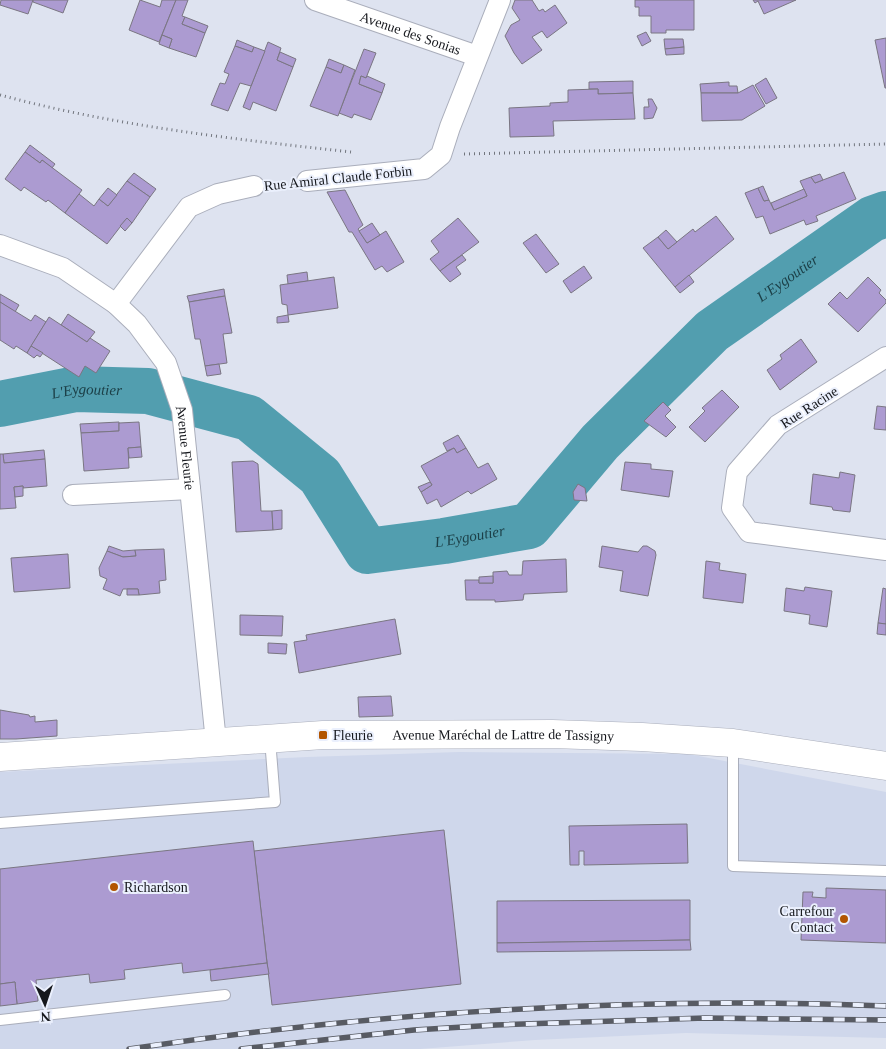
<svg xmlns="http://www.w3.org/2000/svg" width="886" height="1049" font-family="Georgia,serif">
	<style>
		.built { fill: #cfd7eb }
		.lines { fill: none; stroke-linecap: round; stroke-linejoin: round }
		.river { stroke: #529eaf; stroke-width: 46 }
		.building { fill: #ac9bd1; stroke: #7a7682 }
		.lane-casing { stroke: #aaaebb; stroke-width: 12 }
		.street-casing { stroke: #aaaebb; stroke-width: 22 }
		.primary-casing { stroke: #aaaebb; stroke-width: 29 }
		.path { stroke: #71757d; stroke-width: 3; stroke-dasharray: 1 4; stroke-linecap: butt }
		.lane { stroke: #fff; stroke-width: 10 }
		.street { stroke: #fff; stroke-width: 20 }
		.primary { stroke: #fff; stroke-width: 28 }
		.rail-casing { stroke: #585b63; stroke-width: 5.5 }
		.rail { stroke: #ebf0fd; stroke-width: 4; stroke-dasharray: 11; stroke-linecap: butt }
		.poi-dot { fill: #b25500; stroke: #ebf0fd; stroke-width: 2 }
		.labels { text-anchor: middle; stroke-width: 4; stroke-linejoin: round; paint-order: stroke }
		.street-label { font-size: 14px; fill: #16181d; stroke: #ebf0fd }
		.poi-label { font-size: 14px; fill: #16181d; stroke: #ebf0fd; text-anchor: start }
		.water-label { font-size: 15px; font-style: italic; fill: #1c4048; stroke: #ebf0fd }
	</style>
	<rect width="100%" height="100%" fill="#dee3f0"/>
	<!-- built -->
	<path class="built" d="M459,752L688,754L886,792V1038L686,1033L535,1040L420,1049H0V772L307,757Z"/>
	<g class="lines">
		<!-- river -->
		<path class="river" id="s1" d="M0,404L76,389L148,391L249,418L320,476L367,551L444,541L529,526L600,442L712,331L872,219L886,214"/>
	</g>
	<!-- building -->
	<g class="building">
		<path d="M1,0H33L28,14L0,5Z"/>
		<path d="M33,0H68L63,13L33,2Z"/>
		<path d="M140,0L160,7L162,0H176L159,42L129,30Z"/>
		<path d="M176,0H188L182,16L185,17L182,24L205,33L196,57L169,48L172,39L162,35Z"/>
		<path d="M515,0H532L539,11L543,9L545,12L555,5L567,23L547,38L542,31L532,37L542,50L522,64L514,53L505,36L511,25L520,20L512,8Z"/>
		<path d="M635,0H694V30H666V33H651V16H639V7H635Z"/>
		<path d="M753,0H796L764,14L758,1L755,3Z"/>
		<path d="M185,17L208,26L205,33L182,24Z"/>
		<path d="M646,32L651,41L642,46L637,36Z"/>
		<path d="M162,35L172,39L169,48L159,44Z"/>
		<path d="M886,38V88H885L875,40Z"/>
		<path d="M664,39H683L684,47L665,49Z"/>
		<path d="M237,40L254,47L252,52L235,46Z"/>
		<path d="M268,42L281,48L277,60L293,67L276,111L253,102L250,110L243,107Z"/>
		<path d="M235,46L252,52L254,47L265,51L251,86L240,83L228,111L211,105L220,83L225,84L229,74L224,72Z"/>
		<path d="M684,47V54L666,55L665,49Z"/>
		<path d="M364,49L376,53L366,78L361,76L359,84L382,93L371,120L354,114L352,118L339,113Z"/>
		<path d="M280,52L296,59L293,67L277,60Z"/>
		<path d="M329,59L344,65L341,73L326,67Z"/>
		<path d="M344,65L355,70L338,116L310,106L326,67L341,73Z"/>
		<path d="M361,76L366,78L367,76L385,84L382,93L359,84Z"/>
		<path d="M766,78L777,98L766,104L755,85Z"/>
		<path d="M633,81V93L598,94V89H589V82Z"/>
		<path d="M729,82V86H737L738,93H701L700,84Z"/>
		<path d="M753,85L765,106L742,120L702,121L701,93H738Z"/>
		<path d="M598,89V94L633,93L635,119L553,121L554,136L510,137L509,108L550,106V103L568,102V90Z"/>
		<path d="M648,99H652L657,108L653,118L644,119V107H649Z"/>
		<path d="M30,145L55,164L52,168L42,160L40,163L25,152Z"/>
		<path d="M25,152L40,163L42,160L82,190L65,213L48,200L46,202L24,187L21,191L5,179Z"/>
		<path d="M844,172L856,199L816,216L818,221L806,225L804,220L770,234L763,216L756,218L745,193L758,188L764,201L769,200L774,210L807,196L800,181L811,177L815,183Z"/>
		<path d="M134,173L156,189L150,197L127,181Z"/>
		<path d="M820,174L823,180L815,183L811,177Z"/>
		<path d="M127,181L150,197L132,223L127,218L107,244L65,213L79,194L94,206L99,199L108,206Z"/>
		<path d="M763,186L769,200L764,201L758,188Z"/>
		<path d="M108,188L117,195L108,206L99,199Z"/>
		<path d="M804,189L807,196L774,210L771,203Z"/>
		<path d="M345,190L363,225L358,229L367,243L386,231L404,262L387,272L382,266L375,270L352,232H349L327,192Z"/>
		<path d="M716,216L734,239L675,287L643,248L658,237L668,249L693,229L695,232Z"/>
		<path d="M127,218L132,223L125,231L120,226Z"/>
		<path d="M458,218L479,242L440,271L430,259L439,252L431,241Z"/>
		<path d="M372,223L380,235L367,243L359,231Z"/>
		<path d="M666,230L677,242L668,249L658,237Z"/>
		<path d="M536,234L559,264L546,273L523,243Z"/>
		<path d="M462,255L466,260L456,267L461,274L450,282L440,271Z"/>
		<path d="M584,266L592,278L571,293L563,281Z"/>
		<path d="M307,272L308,281L288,284L287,275Z"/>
		<path d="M689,275L694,282L680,293L675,287Z"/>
		<path d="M334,277L338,308L288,315L287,305L282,304L280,285Z"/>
		<path d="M868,277L881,290L879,293L886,300V303L858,332L828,304L840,292L847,299Z"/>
		<path d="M224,289L225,296L189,302L187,296Z"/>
		<path d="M0,294L19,305L15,312L0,302Z"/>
		<path d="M225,296L232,333L223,334L227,363L205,366L200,339H195L189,302Z"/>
		<path d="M0,302L31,321L35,315L46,322L27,353L16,346L14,349L0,340Z"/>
		<path d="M68,314L95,332L87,342L61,325Z"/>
		<path d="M288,315L289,322L277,323V317Z"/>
		<path d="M49,317L87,342L90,338L110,351L96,373L85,366L79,377L31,346Z"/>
		<path d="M801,339L817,362L780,390L767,370L782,359L780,355Z"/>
		<path d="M31,346L43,353L40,357L37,355L34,358L27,353Z"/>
		<path d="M219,364L221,374L207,376L205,366Z"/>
		<path d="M722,390L739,407L705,442L689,427L705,411L702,408Z"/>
		<path d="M663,402L671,410L665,416L676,427L666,437L644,421Z"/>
		<path d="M877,406L886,407V430L874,429Z"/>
		<path d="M119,422V431L81,433L80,424Z"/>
		<path d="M139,422L141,447L128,448L129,468L84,471L81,433L119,431V423Z"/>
		<path d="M458,435L466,448L457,453L454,448L447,451L443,443Z"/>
		<path d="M141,447L142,457L129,458L128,448Z"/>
		<path d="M454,448L457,453L466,448L478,468L488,463L497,479L471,494L468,491L441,507L437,499L427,504L421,492L432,485L421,466Z"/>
		<path d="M44,450L45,459L4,463L3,454Z"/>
		<path d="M0,454H3L4,463L45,459L47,486L23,488V486L14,487L16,508L0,509Z"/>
		<path d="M253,461L258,464L261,511H272L273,530L236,532L232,462Z"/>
		<path d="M625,462L651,464V469L673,471L669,497L621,490Z"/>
		<path d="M840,472L855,475L850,512L833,510L832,507L810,504L813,474L839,478Z"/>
		<path d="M430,482L432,485L421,492L418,487Z"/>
		<path d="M578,484L585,488L587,501L574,500L573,492Z"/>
		<path d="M23,486V496L15,497L14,487Z"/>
		<path d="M282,510V529L273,530L272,511Z"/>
		<path d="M109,546L123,551L135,550L136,556L123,557L107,551Z"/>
		<path d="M602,546L638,552L643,546H647L655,551L656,555L648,596L620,591L623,571L599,567Z"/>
		<path d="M164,549L166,580L159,581L160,593L139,595L138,589H123L120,596L103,589L107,579L100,576L99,568L107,551L123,557L136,556L135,550Z"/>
		<path d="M68,554L70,588L14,592L11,558Z"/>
		<path d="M566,559L567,592L524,594L523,600L495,602V600H466L465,580H479V583H493V572L507,571L509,575H522L523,561Z"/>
		<path d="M706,561L720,563L719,570L746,574L743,603L703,598Z"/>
		<path d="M493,576V583H479V577Z"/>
		<path d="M805,587L832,591L827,627L809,624L810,615L784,611L786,588L804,591Z"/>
		<path d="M883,588L886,589V624L878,623Z"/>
		<path d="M127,589H138L139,595H127Z"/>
		<path d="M240,615L283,616L282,636L240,635Z"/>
		<path d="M395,619L401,654L299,673L294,642L307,640L306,635Z"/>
		<path d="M878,623L886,624V635L877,634Z"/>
		<path d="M268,643L287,644L286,654L268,653Z"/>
		<path d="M391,696L393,716L359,717L358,697Z"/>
		<path d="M0,710L29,715L30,717L35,716V722L57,720V736L16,739H0Z"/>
		<path d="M687,824L688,863L584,865V851H579V865H570L569,826Z"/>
		<path d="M444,830L461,984L272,1005L254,851Z"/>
		<path d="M253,841L267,963L183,973L182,963L124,970L125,979L90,983L89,974L36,980L38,1001L17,1004L15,982L0,984V869Z"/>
		<path d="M826,888L886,890V943L801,940L803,892H813L812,897L826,898Z"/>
		<path d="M690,900V940L497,943V901Z"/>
		<path d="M690,940L691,950L497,952V943Z"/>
		<path d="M267,963L269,974L211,981L210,970Z"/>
		<path d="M15,982L17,1004L0,1006V984Z"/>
	</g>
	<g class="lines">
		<defs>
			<g id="lane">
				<path d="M733,745V866L886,871"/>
				<path d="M0,823L275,802L270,739"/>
				<path d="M0,1020L225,995"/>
			</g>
			<g id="street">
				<path id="s2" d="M315,0L477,56"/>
				<path d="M307,181L424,169L441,155L450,127L500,0"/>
				<path id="s3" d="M0,245L63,268L116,304L137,324L166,363L182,410L216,742"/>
				<path d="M116,304L189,207L218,194L254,186"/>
				<path d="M886,357L778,425L737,472L732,508L749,532L886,550"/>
				<path d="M73,495L190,489"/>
			</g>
			<g id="primary">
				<path id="s4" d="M0,757L323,735L552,734L642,737L733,743L886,766"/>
			</g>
		</defs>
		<!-- lane casing -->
		<use href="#lane" class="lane-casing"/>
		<!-- street casing -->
		<use href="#street" class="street-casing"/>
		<!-- primary casing -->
		<use href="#primary" class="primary-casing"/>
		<!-- path -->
		<g class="path">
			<path d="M0,95C115,126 233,139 351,152"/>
			<path d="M464,154L886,144"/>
		</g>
		<!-- lane -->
		<use href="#lane" class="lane"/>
		<!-- street -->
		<use href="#street" class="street"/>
		<!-- primary -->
		<use href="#primary" class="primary"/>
		<defs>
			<g id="rail">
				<path d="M129,1049C378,1012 635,996 886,1006"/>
				<path d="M241,1049L414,1030L496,1025L705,1018L886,1020"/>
			</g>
		</defs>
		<!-- rail casing -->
		<use href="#rail" class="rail-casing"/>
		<!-- rail -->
		<use href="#rail" class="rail"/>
	</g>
	<!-- markers -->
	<g class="poi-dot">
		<rect x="318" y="730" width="10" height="10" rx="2.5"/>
		<circle cx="114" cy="887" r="5"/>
		<circle cx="844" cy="919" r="5"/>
	</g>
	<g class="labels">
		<!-- street labels -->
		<g class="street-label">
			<text dy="5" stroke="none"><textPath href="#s2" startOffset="101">Avenue des Sonias</textPath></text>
			<text transform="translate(338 178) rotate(-6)" y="5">Rue Amiral Claude Forbin</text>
			<text transform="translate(809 407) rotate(-33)" y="5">Rue Racine</text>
			<text dy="5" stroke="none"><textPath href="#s3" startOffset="296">Avenue Fleurie</textPath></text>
			<text dy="5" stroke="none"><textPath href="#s4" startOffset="504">Avenue Maréchal de Lattre de Tassigny</textPath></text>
		</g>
		<!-- poi labels -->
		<g class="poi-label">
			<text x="333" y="740">Fleurie</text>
			<text x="124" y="892">Richardson</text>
			<text x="834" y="916" text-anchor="end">Carrefour<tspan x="834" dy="16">Contact</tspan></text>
		</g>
		<!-- water labels -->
		<g class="water-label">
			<text dy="5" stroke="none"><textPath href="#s1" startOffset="958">L'Eygoutier</textPath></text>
			<text dy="5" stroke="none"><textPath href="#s1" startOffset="88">L'Eygoutier</textPath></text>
			<text dy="5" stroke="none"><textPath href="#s1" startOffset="538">L'Eygoutier</textPath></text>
		</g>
	</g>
	<!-- north arrow -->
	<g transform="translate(45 1004) rotate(177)" stroke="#ebf0fd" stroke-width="4" paint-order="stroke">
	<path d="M0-4L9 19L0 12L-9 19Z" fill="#16181d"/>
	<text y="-8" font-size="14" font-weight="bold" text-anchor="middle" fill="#16181d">N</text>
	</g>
</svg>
